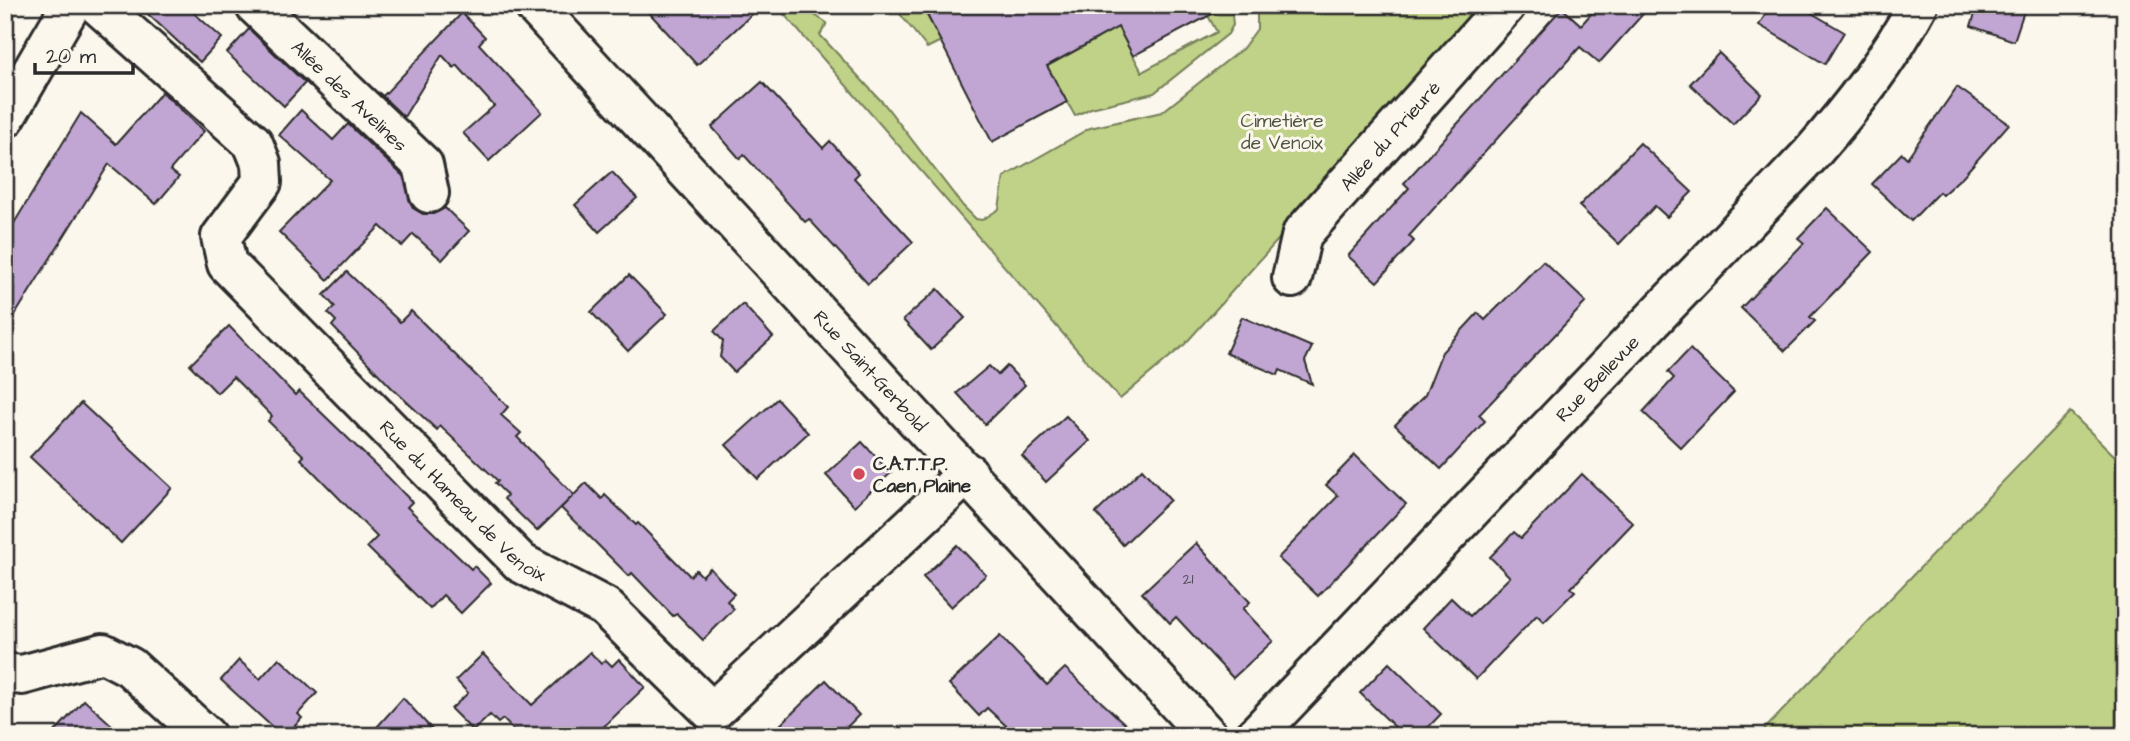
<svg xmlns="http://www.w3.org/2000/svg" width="2130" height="741" font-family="'Architects Daughter',sans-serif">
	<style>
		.green { fill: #bfd287; stroke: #757e59; stroke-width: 2 }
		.building { fill: #c1a6d3; stroke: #2b2b2b; stroke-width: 2 }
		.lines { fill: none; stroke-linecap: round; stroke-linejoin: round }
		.minor-casing { stroke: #2b2b2b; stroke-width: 44 }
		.major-casing { stroke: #2b2b2b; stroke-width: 44 }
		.minor { stroke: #fbf7ec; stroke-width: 38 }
		.major { stroke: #fbf7ec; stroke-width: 38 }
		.poi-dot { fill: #d1495b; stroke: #fbf7ec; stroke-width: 2.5 }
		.labels { text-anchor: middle; stroke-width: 6; stroke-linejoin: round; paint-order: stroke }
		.number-label { font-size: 16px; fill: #504a55 }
		.street-label { font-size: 19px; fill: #2b2b2b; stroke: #fbf7ec }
		.park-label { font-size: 19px; fill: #505542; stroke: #fbf7ec }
		.poi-label { font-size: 19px; font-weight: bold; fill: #2b2b2b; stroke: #fbf7ec; text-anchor: start }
	</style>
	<rect width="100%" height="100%" fill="#fbf7ec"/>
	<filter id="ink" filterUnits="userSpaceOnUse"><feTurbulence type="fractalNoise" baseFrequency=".0143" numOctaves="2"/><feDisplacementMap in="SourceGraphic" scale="14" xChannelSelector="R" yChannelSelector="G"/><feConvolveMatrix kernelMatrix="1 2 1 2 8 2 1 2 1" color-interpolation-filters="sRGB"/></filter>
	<g filter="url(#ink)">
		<!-- green -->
		<g class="green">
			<path d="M776,5H799L827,23L820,35L885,105L963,206L976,219L982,220L999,209L1004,177L1090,128L1162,112L1243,48L1257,29V5H1295L1299,9L1303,5H1488L1185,344L1120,399Z"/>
			<path d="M893,5H921L941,41L927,48Z"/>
			<path d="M1202,5H1231L1233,25L1228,34L1154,93L1091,108L1075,116L1047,66L1097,39L1114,20L1142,72L1217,32Z"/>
			<path d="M2070,412L2125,466V736H1758Z"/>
		</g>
		<!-- building -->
		<g class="building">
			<path d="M138,5H185L222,38L200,62Z"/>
			<path d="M642,5H762L697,65Z"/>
			<path d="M922,5H1229L1133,56L1118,27L1047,66L1067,102L992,142Z"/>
			<path d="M1599,5H1651L1599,63L1580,47L1409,236L1414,241L1377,282L1348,256L1409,188L1404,183L1562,8L1581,25Z"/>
			<path d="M1771,5H1798L1844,32L1825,64L1759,25Z"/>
			<path d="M1978,5H2026L2014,41L1971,26Z"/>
			<path d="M462,13L485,37L479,44L542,112L489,161L463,133L494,106L457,65L454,68L442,55L404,117L378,92L383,96Z"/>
			<path d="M249,29L305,83L284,106L227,53Z"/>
			<path d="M1719,53L1762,94L1733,124L1690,84Z"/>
			<path d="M762,82L823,148L830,141L859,173L854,178L913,242L868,284L809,219L805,222L744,155L740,159L712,127Z"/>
			<path d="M1957,87L2009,124L1963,176L1942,195L1939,192L1911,221L1872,184L1902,153L1907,158Z"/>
			<path d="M162,92L204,131L170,170L179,177L156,204L109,164L5,331V238L81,113L116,144Z"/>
			<path d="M301,110L333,140L348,124L403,176L413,208L423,214H433L445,208L469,231L442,260L413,234L402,246L380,226L328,280L279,232L330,180L279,135Z"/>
			<path d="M1640,143L1692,192L1667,217L1655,206L1619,244L1579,206Z"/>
			<path d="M612,172L637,198L599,232L575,205Z"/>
			<path d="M1827,208L1873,252L1810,317L1815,321L1785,351L1741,308L1804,243L1798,238Z"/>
			<path d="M1543,261L1586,302L1479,415L1485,421L1441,469L1395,425L1425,395L1442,352L1478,313L1485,320Z"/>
			<path d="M347,272L400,322L411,311L508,407L501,415L521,433L517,437L574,495L537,531L504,499L507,495L495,483L498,481L440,426L437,430L392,388L332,326L336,321L328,313L335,307L324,295Z"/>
			<path d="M629,275L667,314L628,351L591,312Z"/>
			<path d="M938,289L965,318L931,350L903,320Z"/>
			<path d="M743,304L773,337L734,372L720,357L723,341L714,331Z"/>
			<path d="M1242,317L1312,347L1305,361L1312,384L1280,370L1278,375L1226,353Z"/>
			<path d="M229,326L295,395L299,391L388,477L412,502L407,507L471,569L474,566L491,583L461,613L443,595L430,609L367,547L377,537L301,459L304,456L268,421L272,416L233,377L217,393L190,365Z"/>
			<path d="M1690,349L1734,392L1681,448L1643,412L1674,378L1668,372Z"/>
			<path d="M989,366L998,375L1007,366L1025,385L985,424L957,393Z"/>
			<path d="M777,399L808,433L758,479L726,445Z"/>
			<path d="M81,403L172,488L121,543L30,457Z"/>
			<path d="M1066,416L1090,441L1046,482L1022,456Z"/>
			<path d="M862,442L891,473L854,506L826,475Z"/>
			<path d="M1355,455L1406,504L1318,596L1278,558L1338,496L1326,485Z"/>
			<path d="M1142,469L1170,500L1123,545L1096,513Z"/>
			<path d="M1582,474L1633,523L1571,588L1575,591L1544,622L1537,615L1476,679L1423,628L1451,598L1470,616L1510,577L1490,557L1514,532L1521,538Z"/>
			<path d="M586,483L602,499L605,495L636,525L638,523L690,576L696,570L702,576L710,568L734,594L727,601L734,609L703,640L677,614L673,616L632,573L629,576L561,508Z"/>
			<path d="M1196,543L1250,602L1243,609L1273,641L1233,678L1176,617L1170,623L1142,593Z"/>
			<path d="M957,545L986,575L951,607L923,577Z"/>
			<path d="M1000,636L1047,685L1065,668L1138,736H1017L987,708L979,716L949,684Z"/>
			<path d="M590,652L601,664L606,660L612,666L619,659L645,687L594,736H519L503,719L498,723L490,715L473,731L451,709L468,693L456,680L483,654L532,705Z"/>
			<path d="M279,658L317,693L298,714L302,718L286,736H282L221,680L239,660L260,679Z"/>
			<path d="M1389,663L1441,714L1420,736H1404L1360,693Z"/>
			<path d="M826,680L859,715L845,729L836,728L828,736H769Z"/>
			<path d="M403,698L438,736H369Z"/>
			<path d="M84,700L124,736H51Z"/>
		</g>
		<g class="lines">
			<defs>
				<g id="minor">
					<path id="s1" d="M98,5L253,143L261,163L262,182L221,237L227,264L521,563L605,607L712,712L968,473"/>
					<path id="s2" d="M255,5L423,165L429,193"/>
					<path id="s3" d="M534,5L1208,736"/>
					<path id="s4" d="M1292,278L1302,234L1506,5"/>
					<path d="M5,673L22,675L103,653L130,667L206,736"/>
					<path id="s5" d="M1255,736L1811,154C1852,107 1888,61 1918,5"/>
				</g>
				<path id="major" d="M5,118L71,5"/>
			</defs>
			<!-- minor casing -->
			<use href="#minor" class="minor-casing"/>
			<!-- major casing -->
			<use href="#major" class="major-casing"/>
			<!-- minor -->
			<use href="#minor" class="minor"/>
			<!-- major -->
			<use href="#major" class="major"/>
		</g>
	</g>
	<!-- markers -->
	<circle class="poi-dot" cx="859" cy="474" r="7"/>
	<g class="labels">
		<!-- number labels -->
		<g class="number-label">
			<text x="1188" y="584">21</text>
		</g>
		<!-- street labels -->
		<g class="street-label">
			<text dy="7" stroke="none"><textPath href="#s2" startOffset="131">Allée des Avelines</textPath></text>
			<text dy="7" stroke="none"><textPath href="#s4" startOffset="177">Allée du Prieuré</textPath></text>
			<text dy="7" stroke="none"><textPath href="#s3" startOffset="497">Rue Saint-Gerbold</textPath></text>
			<text dy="7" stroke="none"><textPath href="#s5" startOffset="495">Rue Bellevue</textPath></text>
			<text dy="7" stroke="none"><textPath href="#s1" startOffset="679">Rue du Hameau de Venoix</textPath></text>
		</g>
		<!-- park labels -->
		<g class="park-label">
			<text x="1282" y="127">Cimetière<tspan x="1282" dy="22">de Venoix</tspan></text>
		</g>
		<!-- poi labels -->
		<g class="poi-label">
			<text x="873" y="470">C.A.T.T.P.<tspan x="873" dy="22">Caen Plaine</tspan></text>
		</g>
	</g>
	<!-- margin -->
	<rect width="2130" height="741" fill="none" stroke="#fbf7ec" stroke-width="28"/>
	<rect x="14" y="14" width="2102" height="713" fill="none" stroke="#2b2b2b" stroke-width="2.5" filter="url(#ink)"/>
	<!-- scale -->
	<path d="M35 63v10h98v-10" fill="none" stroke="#2b2b2b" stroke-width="3.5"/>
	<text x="46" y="63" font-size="21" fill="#2b2b2b" stroke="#fbf7ec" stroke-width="5" paint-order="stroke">20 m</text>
</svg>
